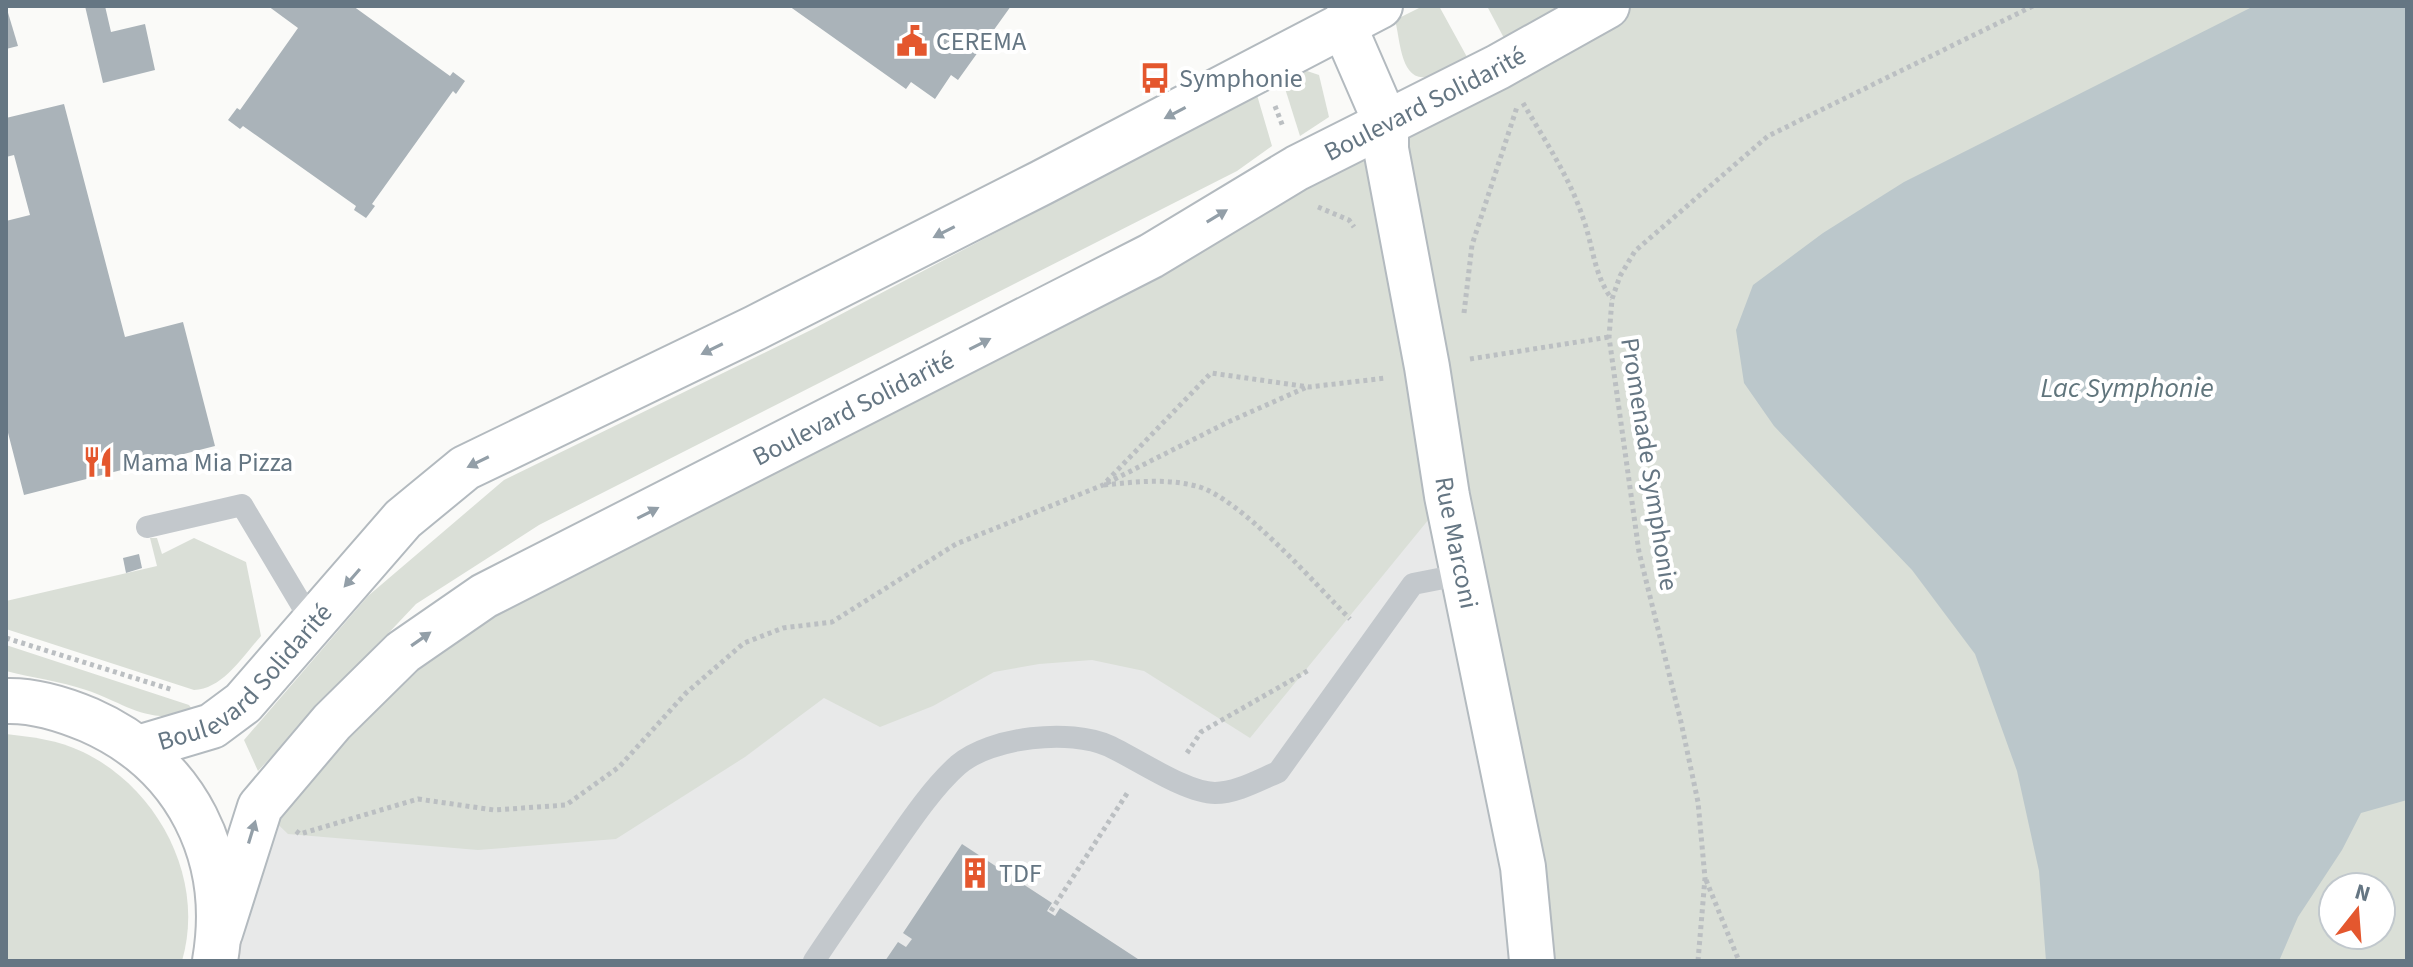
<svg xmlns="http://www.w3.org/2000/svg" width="2413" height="967" font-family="'Source Sans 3',sans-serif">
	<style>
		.built { fill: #e8e9e9; fill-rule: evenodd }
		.green { fill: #dadfd7; fill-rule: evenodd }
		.water { fill: #bbc7cb }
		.building { fill: #aab3b9 }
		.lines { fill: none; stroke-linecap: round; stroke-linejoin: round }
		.secondary-casing { stroke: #b3babf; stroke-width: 48 }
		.primary-casing { stroke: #b5babe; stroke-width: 48 }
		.path { stroke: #bbbfc2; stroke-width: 5; stroke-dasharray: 4 4; stroke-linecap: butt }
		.lane { stroke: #c3c8cc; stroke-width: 22 }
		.secondary { stroke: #fff; stroke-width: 44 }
		.primary { stroke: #fff; stroke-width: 44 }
		.oneway { fill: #939fa8 }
		.labels { text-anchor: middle; stroke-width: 8; stroke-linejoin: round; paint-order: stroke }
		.poi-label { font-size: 26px; fill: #657683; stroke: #fff; text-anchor: start }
		.street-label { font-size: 26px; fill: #657683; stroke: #fff }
		.water-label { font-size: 28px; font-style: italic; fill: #60757c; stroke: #fff }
	</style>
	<rect width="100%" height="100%" fill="#fafaf8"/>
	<!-- built -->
	<path class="built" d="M2407,6V961H238L252,878L262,847L347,715ZM2333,887H2381V935H2333Z"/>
	<!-- green -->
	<g class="green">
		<path d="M1423,6H1439L1467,57C1457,62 1436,76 1426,77C1400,81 1400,37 1395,20Z"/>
		<path d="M1487,6H1562L1505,40Z"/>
		<path d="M1607,6H2407V961H1532L1447,497L1250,738L1144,671L1092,660L1039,664L994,672L933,706L880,727L824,698L745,757L616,839L478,850L288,834L260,807L403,652ZM2333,887H2381V935H2333Z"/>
		<path d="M1307,71L1319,75L1329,117L1300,136L1283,82Z"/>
		<path d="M1257,95L1272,146L1237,171L539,525L416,604L258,771L244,740L368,596L504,480L813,329Z"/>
		<path d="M150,538H157L162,554L194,538L246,562L261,636C243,656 223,689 194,690L6,629V601L157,566Z"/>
		<path d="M6,645L189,705L194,712C145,725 128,704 86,690C60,681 33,678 6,671Z"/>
		<path d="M6,734C33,737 58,740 83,752C158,788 206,879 182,961H6Z"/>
	</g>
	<!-- water -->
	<path class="water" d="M2254,6H2407V800L2361,813L2342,850L2298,917L2279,961H2046L2039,871L2017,771L1975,654L1912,570L1774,426L1744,383L1736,330L1753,285L1823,233L1904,182Z"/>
	<!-- building -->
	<g class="building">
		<path d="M6,6L18,46L6,49Z"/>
		<path d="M85,6H105L111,32L145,24L155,70L103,83Z"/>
		<path d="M268,6H353L450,76L453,72L465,81L456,94L453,91L372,204L375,206L366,218L354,210L356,206L243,126L240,129L228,120L237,108L240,110L298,28Z"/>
		<path d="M789,6H1011L958,80L951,75L935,99L911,82L906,89Z"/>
		<path d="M64,104L125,337L183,322L215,446L24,495L6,425V221L30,215L14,155L6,157V118Z"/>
		<path d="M139,554L142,568L126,573L123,558Z"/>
		<path d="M962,844L1052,903L1047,911L1055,916L1060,908L1141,961H885L898,942L906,947L912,939L903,933Z"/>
	</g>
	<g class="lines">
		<defs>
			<g id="secondary">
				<path id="s1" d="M1343,24L1386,123V149L1427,367L1447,496L1523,867L1532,961"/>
				<path id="s2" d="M138,748L212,726L243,703L403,519L465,468L755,328L1041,183L1380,6"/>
				<path id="s3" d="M220,933L260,807L332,722L403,652L484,596L1151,256L1297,168L1498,67L1607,6"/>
			</g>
			<path id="primary" d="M6,701C35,700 63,709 89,720C187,763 233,857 215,961"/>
		</defs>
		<!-- secondary casing -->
		<use href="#secondary" class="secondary-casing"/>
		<!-- primary casing -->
		<use href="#primary" class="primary-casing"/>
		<!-- path -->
		<g class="path">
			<path d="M1523,103C1544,139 1570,178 1583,218C1593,245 1594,276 1612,299"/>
			<path d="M1275,106L1283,127"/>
			<path d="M1318,207L1349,220L1354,227"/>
			<path d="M1464,313L1472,245L1517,107"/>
			<path d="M1470,359L1609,337"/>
			<path d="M1107,483L1228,422L1307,387"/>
			<path d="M1104,485C1135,482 1165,478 1196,486C1240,497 1315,584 1350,619"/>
			<path d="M6,638L173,690"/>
			<path d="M1187,753L1201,732L1309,670"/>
			<path d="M296,831L300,834L418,799L494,810L566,805L619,767L686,693L744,643L783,628L832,622L956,544L1103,485L1211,373L1309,387L1386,378"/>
			<path d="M1706,880L1739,961"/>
			<path d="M1051,911L1128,792"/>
			<path d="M1698,961L1705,878L1698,802L1681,722L1639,552L1609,337L1612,299L1620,276L1635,251L1768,136L2033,6"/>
		</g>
		<!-- lane -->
		<g class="lane">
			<path d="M147,527L242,505L313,624"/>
			<path d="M814,961C837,926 862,891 886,856C907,826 931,789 958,765C991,737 1070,728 1109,746C1137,759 1186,793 1215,793C1236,793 1259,780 1278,772L1413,584L1464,574"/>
		</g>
		<!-- secondary -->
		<use href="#secondary" class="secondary"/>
		<!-- primary -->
		<use href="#primary" class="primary"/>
	</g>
	<!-- one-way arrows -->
	<defs><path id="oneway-solid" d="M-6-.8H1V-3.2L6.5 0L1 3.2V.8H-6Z" transform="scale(2)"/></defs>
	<g class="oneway">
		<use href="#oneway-solid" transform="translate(1175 113) rotate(152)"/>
		<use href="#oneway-solid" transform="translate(1217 216) rotate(-31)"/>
		<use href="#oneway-solid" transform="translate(944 232) rotate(153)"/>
		<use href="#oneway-solid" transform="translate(980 344) rotate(-27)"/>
		<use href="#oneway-solid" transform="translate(712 349) rotate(154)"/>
		<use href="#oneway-solid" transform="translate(478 462) rotate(154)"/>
		<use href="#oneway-solid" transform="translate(648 513) rotate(-27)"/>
		<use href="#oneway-solid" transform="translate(352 578) rotate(131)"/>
		<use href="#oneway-solid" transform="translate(421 639) rotate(-35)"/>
		<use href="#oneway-solid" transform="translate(252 832) rotate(-73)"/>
	</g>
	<!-- icons -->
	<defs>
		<symbol id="civic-bare" viewBox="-9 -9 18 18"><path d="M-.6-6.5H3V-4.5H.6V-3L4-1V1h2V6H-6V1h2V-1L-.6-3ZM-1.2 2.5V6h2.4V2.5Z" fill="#e4572e" stroke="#fff" stroke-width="2.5" paint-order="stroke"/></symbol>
		<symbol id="bus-bare" viewBox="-9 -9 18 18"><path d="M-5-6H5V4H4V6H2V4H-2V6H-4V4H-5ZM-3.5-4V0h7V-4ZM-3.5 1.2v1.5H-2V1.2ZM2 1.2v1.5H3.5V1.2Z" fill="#e4572e" stroke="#fff" stroke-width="2.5" paint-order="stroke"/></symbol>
		<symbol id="restaurant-bare" viewBox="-9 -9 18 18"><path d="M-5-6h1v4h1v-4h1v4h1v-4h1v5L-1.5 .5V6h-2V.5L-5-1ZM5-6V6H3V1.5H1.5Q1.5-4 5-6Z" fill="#e4572e" stroke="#fff" stroke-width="2.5" paint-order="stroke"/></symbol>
		<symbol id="building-bare" viewBox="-9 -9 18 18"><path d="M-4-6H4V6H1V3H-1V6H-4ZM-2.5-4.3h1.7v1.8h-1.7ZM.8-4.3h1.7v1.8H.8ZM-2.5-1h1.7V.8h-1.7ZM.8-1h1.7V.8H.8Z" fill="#e4572e" stroke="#fff" stroke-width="2.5" paint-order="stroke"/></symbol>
	</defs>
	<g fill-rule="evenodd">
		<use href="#civic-bare" x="890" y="19" width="44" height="44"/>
		<use href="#bus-bare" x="1133" y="56" width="44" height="44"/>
		<use href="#restaurant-bare" x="76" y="440" width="44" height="44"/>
		<use href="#building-bare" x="953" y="851" width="44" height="44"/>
	</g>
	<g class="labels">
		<!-- poi labels -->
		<g class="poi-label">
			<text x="936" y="50">CEREMA</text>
			<text x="1179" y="87">Symphonie</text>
			<text x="122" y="471">Mama Mia Pizza</text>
			<text x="999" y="882">TDF</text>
		</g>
		<!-- street labels -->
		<g class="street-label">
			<text dy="9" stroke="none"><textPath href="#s3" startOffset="1504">Boulevard Solidarité</textPath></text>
			<text dy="9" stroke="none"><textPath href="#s3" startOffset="856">Boulevard Solidarité</textPath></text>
			<text transform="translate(1650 464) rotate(81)" y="9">Promenade Symphonie</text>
			<text dy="9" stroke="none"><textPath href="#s1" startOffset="534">Rue Marconi</textPath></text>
			<text dy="9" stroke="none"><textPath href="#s2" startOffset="132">Boulevard Solidarité</textPath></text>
		</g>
		<!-- water labels -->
		<g class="water-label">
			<text x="2127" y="397">Lac Symphonie</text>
		</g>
	</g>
	<!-- border -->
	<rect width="2413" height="967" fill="none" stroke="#657683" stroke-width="16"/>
	<!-- north arrow -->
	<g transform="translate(2357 911) rotate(17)"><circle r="38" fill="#ffffff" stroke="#c1c8cd" stroke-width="2"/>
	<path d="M0-6L14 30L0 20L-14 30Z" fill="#e4572e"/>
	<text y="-12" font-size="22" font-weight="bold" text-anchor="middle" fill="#657683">N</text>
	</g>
</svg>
